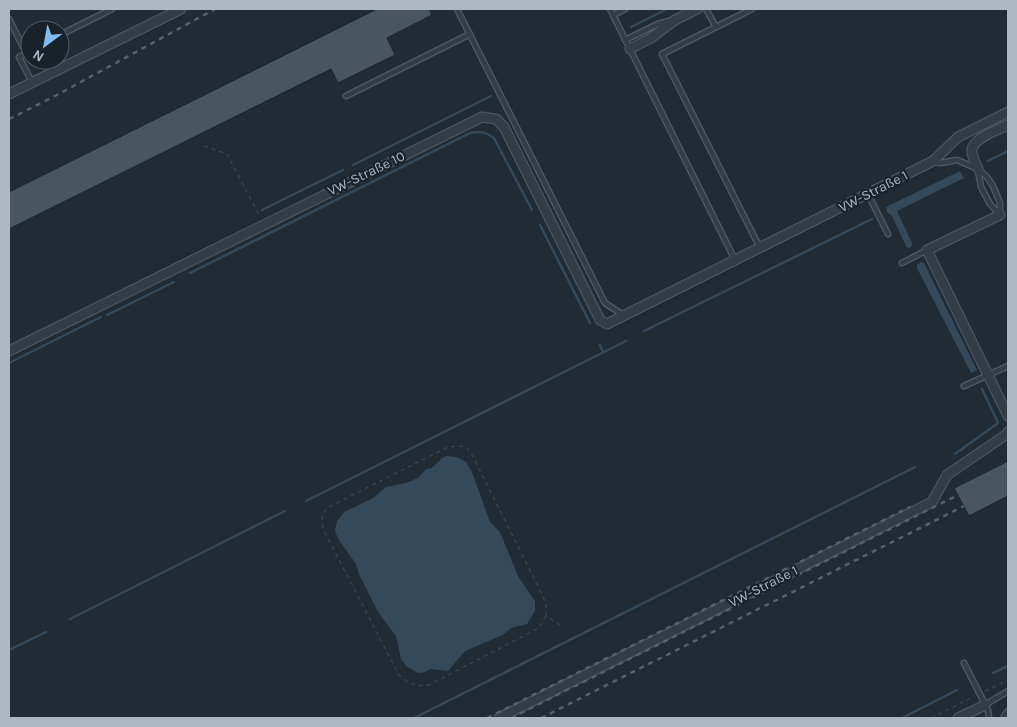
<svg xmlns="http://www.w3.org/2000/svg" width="1017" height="727" font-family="Karla,sans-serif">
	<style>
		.water { fill: #344a5b }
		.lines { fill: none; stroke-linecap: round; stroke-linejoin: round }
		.stream { stroke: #344a5b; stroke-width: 2.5 }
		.building { fill: #485660; stroke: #1a242b }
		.lane-casing { stroke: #505b63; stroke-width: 7 }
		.street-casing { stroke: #505b63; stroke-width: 11 }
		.path { stroke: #415453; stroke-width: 1; stroke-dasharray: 4 4; stroke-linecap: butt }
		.lane { stroke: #333d45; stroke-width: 4.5 }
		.street { stroke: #333d45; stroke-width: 9 }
		.rail { stroke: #55616c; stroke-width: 2.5; stroke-dasharray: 5 5; stroke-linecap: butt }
		.labels { text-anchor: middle; stroke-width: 4.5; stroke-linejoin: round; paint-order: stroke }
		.street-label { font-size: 14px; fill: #adb8c2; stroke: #192229 }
	</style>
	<rect width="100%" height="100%" fill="#202b34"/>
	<!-- water -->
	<g class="water">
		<path d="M960,171L964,178L897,211L912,243L911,247L907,248L892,216L887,212L886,207Z"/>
		<path d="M921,262L924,263L977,370L971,373L917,268V265Z"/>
		<path d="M447,456L457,457L466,462L472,472L490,522L500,532L518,576L535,601V611L527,624L511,628L503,635L465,651L448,671L430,669L425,672L418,673L407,667L401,659L396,636L378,612L359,574L356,564L339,540L335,531L337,521L344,512L373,498L386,487L406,483L418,478L426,469L432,468L442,458Z"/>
	</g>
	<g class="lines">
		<!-- stream -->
		<g class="stream">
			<path d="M631,27L667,9"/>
			<path d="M988,161L1008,151"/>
			<path d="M353,165L491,96"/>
			<path d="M262,210L343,170"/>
			<path d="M540,225L590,323"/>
			<path d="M190,273L470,133C480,131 486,132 494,138L532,210"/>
			<path d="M107,315L174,282"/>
			<path d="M644,331L872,219"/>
			<path d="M600,345L603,352"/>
			<path d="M9,363L101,317"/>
			<path d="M955,454L998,423L982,389"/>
			<path d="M306,501L626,341"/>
			<path d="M70,619L285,511"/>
			<path d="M9,650L46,632"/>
			<path d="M993,673L1008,666"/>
			<path d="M414,718L915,467"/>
			<path d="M902,718L957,690"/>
		</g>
	</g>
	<!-- building -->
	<g class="building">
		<path d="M377,9H429L432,15L387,38L395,55L338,83L331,69L9,229V192Z"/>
		<path d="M1008,461V496L969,516L954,488Z"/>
	</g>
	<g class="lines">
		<defs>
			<g id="lane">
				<path d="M457,9L605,303L623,315"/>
				<path d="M610,9L735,260"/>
				<path d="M706,9L716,27"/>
				<path d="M752,9L662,54L760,248"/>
				<path d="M613,15L625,9"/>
				<path d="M9,19L26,53"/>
				<path d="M60,35L112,9"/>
				<path d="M625,40L658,24L669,21"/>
				<path d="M30,51L19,57L32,82"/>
				<path d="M346,96L470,34"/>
				<path d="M933,161L940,163L957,160L978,169L987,177L993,186L1000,203V215"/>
				<path d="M978,170L981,187L990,204L1000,215"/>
				<path d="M868,194L888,234"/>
				<path d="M902,263L927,250"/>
				<path d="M964,386L1008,366"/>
				<path d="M964,663L988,710L989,718"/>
				<path d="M985,705L1008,691"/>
				<path d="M1004,716L1008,711"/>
			</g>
			<g id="street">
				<path d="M630,49L651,38L675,20L697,9"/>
				<path d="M9,94L181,9"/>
				<path d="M978,169C976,164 973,158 972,153C969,139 998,130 1008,125"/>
				<path d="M1000,215L927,250L1008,416"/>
				<path d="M9,351L482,117L496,119L504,127L600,320L607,324L933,161L958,137L1008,112"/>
				<path d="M499,718L932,502L947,475L1007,434L1008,432"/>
				<path d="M958,718L985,705"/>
			</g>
		</defs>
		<!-- lane casing -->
		<use href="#lane" class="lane-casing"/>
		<!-- street casing -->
		<use href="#street" class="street-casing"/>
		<!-- path -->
		<g class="path">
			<path d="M204,146L227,154L260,217"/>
			<path d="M546,616L539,628L429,685C416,687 409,684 399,675L324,531C321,521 321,516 327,508L448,447L464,446L470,451L543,596L546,605V616L562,626"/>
			<path d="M985,691L1008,680"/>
			<path d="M931,718L975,696"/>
		</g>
		<!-- lane -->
		<use href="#lane" class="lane"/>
		<!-- street -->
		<use href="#street" class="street"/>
		<!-- rail -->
		<g class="rail">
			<path d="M9,119L55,96L215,9"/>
			<path d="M487,718L910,507"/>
			<path d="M511,718L958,495"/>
			<path d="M541,718L964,506"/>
		</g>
	</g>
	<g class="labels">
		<!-- street labels -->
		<g class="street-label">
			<text transform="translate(366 173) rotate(-26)" y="5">VW-Straße 10</text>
			<text transform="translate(873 191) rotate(-27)" y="5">VW-Straße 1</text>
			<text transform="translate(763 586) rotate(-27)" y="5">VW-Straße 1</text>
		</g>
	</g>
	<!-- border -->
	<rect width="1017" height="727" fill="none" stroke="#adb8c2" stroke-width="20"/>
	<!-- north arrow -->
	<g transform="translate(45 45) rotate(212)"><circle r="24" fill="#192229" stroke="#545e66"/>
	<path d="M0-4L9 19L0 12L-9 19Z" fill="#82bdf2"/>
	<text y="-8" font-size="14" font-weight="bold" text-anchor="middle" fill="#adb8c2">N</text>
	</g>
</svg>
